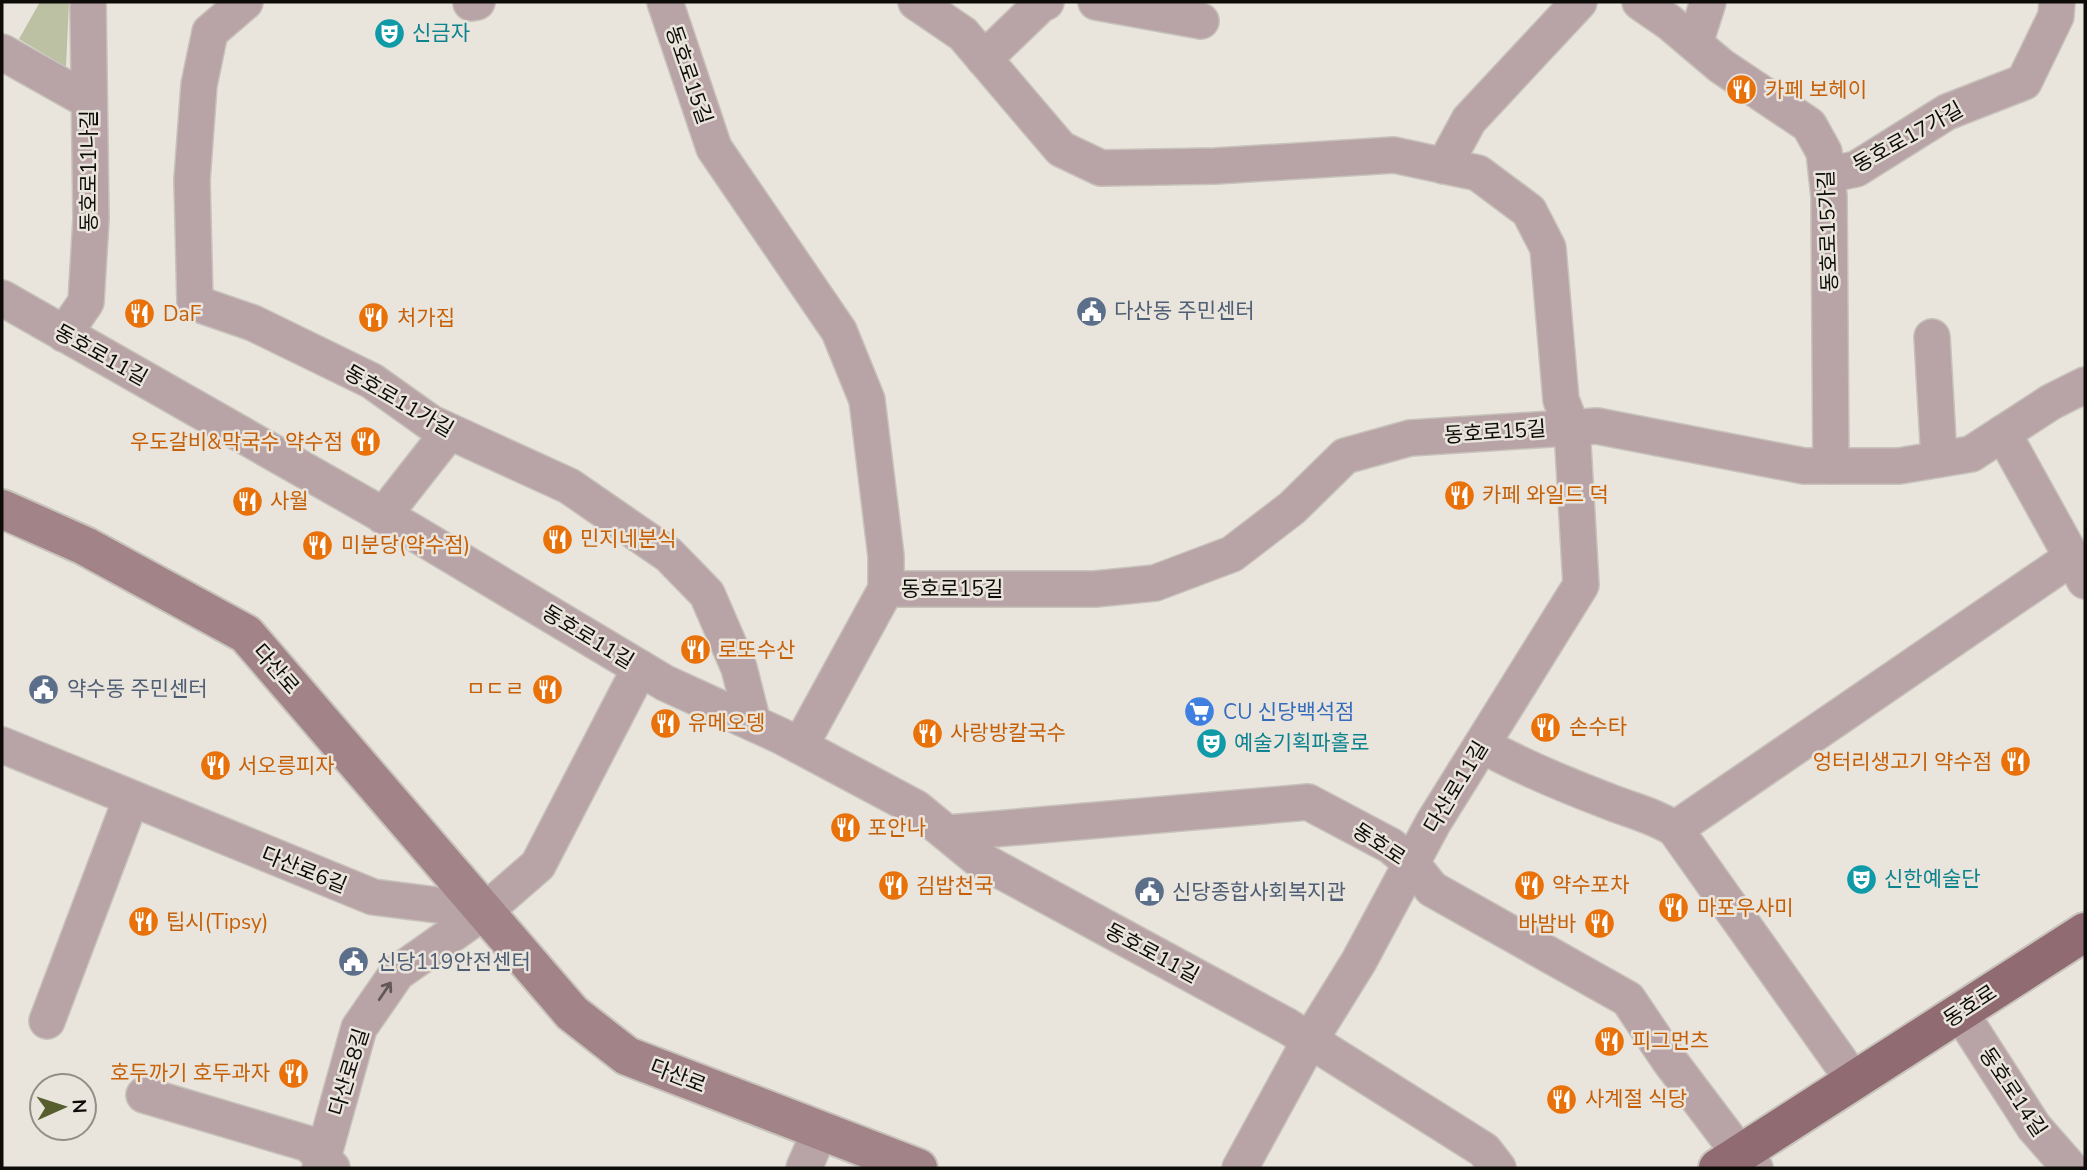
<svg xmlns="http://www.w3.org/2000/svg" width="2087" height="1170" font-family="'Nunito Sans','Noto Sans KR',sans-serif">
	<style>
		.green { fill: #bbc1a2 }
		.lines { fill: none; stroke-linecap: round; stroke-linejoin: round }
		.street-casing { stroke: #c7c2ba; stroke-width: 38 }
		.secondary-casing { stroke: #c7c2ba; stroke-width: 42 }
		.primary-casing { stroke: #c7c2ba; stroke-width: 42 }
		.street { stroke: #b8a3a6; stroke-width: 35 }
		.secondary { stroke: #a18388; stroke-width: 38 }
		.primary { stroke: #906b72; stroke-width: 38 }
		.oneway { stroke: #635858 }
		.labels { text-anchor: middle; stroke-width: 5; stroke-linejoin: round; paint-order: stroke }
		.culture-label { font-size: 21px; fill: #0d838f; stroke: #eae5dc; text-anchor: start }
		.street-label { font-size: 21px; fill: #0e0c09; stroke: #eae5dc }
		.food-label { font-size: 21px; fill: #c56008; stroke: #eae5dc; text-anchor: start }
		.service-label { font-size: 21px; fill: #4e5e75; stroke: #eae5dc; text-anchor: start }
		.shop-label { font-size: 21px; fill: #366cbe; stroke: #eae5dc; text-anchor: start }
	</style>
	<rect width="100%" height="100%" fill="#eae5dc"/>
	<!-- green -->
	<path class="green" d="M40,2H69L66,67L19,39Z"/>
	<g class="lines">
		<defs>
			<g id="street">
				<path d="M245,2L210,32L199,85L192,180L195,303L253,323L372,381L431,423L569,486L669,555L707,594L739,668L753,723"/>
				<path d="M665,2L714,148L839,331L867,400L886,556V589L800,746"/>
				<path d="M916,2L963,34L1061,149L1101,168L1216,166L1394,155L1478,173L1529,211L1548,248L1561,400L1572,428L1581,585L1433,823L1359,961L1310,1040L1240,1168"/>
				<path d="M1096,2L1201,21"/>
				<path d="M1640,2L1669,22L1721,66L1809,125L1824,152L1829,196L1831,466"/>
				<path d="M471,3L477,2"/>
				<path d="M1695,43L1708,2"/>
				<path d="M2,52L89,101"/>
				<path d="M984,59L1040,5L1046,2"/>
				<path d="M1444,166L1469,120L1579,2"/>
				<path d="M1827,175L1856,169L1947,112L2024,82L2056,16L2057,2"/>
				<path d="M2,298L411,531L665,683L781,736L916,808L977,858L1287,1026L1484,1150L1498,1168"/>
				<path d="M64,334L86,302L91,219L88,2"/>
				<path d="M1932,337L1939,459"/>
				<path d="M2003,433L2085,581"/>
				<path d="M383,516L449,432"/>
				<path d="M886,589H1095L1155,583L1232,554L1292,508L1345,456L1410,438L1597,426L1804,466H1899L1971,454L2051,402L2085,385"/>
				<path d="M2,745L373,897L485,911"/>
				<path d="M1482,745C1522,767 1563,784 1605,800C1629,810 1653,815 1675,829L1854,1081"/>
				<path d="M1675,829L2071,558"/>
				<path d="M948,833L1308,802L1391,846L1411,863L1432,889L1628,999L1669,1060L1740,1154L1755,1168"/>
				<path d="M1960,1012L2034,1127L2070,1168"/>
				<path d="M47,1021L131,799"/>
				<path d="M144,1095L309,1144L332,1168"/>
				<path d="M320,1168L359,1028L397,973L485,911L538,865L640,668"/>
				<path d="M804,1168L820,1131"/>
			</g>
			<path id="secondary" d="M2,509L85,546L246,634L572,1013L627,1056L918,1168"/>
			<path id="primary" d="M1718,1168L2085,932"/>
		</defs>
		<!-- street casing -->
		<use href="#street" class="street-casing"/>
		<!-- secondary casing -->
		<use href="#secondary" class="secondary-casing"/>
		<!-- primary casing -->
		<use href="#primary" class="primary-casing"/>
		<!-- street -->
		<use href="#street" class="street"/>
		<!-- secondary -->
		<use href="#secondary" class="secondary"/>
		<!-- primary -->
		<use href="#primary" class="primary"/>
	</g>
	<!-- one-way arrows -->
	<defs><path id="oneway-shaft" d="M-6 0H5M1.5-3L5.5 0L1.5 3" fill="none" stroke-width="1.6" stroke-linecap="round" stroke-linejoin="round" transform="scale(1.75)"/></defs>
	<use class="oneway" href="#oneway-shaft" transform="translate(385 991) rotate(-56)"/>
	<!-- icons -->
	<defs>
		<symbol id="theatre-disc" viewBox="-11 -11 22 22"><circle r="9.5" fill="#0f9aa8" stroke="#eae5dc"/><path d="M-5-5.5Q0-4 5-5.5V0Q5 5 0 6Q-5 5-5 0ZM-3.3-2.5H-1v1.5H-3.3ZM1-2.5H3.3v1.5H1ZM-2.8 1Q0 5.5 2.8 1Z" fill="#fff"/></symbol>
		<symbol id="restaurant-disc" viewBox="-11 -11 22 22"><circle r="9.5" fill="#e8710a" stroke="#eae5dc"/><path d="M-5-6h1v4h1v-4h1v4h1v-4h1v5L-1.5 .5V6h-2V.5L-5-1ZM5-6V6H3V1.5H1.5Q1.5-4 5-6Z" fill="#fff"/></symbol>
		<symbol id="civic-disc" viewBox="-11 -11 22 22"><circle r="9.5" fill="#5c6f8a" stroke="#eae5dc"/><path d="M-.6-6.5H3V-4.5H.6V-3L4-1V1h2V6H-6V1h2V-1L-.6-3ZM-1.2 2.5V6h2.4V2.5Z" fill="#fff"/></symbol>
		<symbol id="supermarket-disc" viewBox="-11 -11 22 22"><circle r="9.5" fill="#3f7fe0" stroke="#eae5dc"/><path d="M-6-5.5h2.5l.6 2H6L4.5 2H-2.5L-4.4-4H-6ZM-1.5 3.2a1.3 1.3 0 1 0 .1 0ZM3 3.2a1.3 1.3 0 1 0 .1 0Z" fill="#fff"/></symbol>
	</defs>
	<g fill-rule="evenodd">
		<use href="#theatre-disc" x="372" y="16" width="35" height="35"/>
		<use href="#restaurant-disc" x="1724" y="72" width="35" height="35"/>
		<use href="#civic-disc" x="1074" y="294" width="35" height="35"/>
		<use href="#restaurant-disc" x="122" y="296" width="35" height="35"/>
		<use href="#restaurant-disc" x="356" y="300" width="35" height="35"/>
		<use href="#restaurant-disc" x="348" y="424" width="35" height="35"/>
		<use href="#restaurant-disc" x="1442" y="478" width="35" height="35"/>
		<use href="#restaurant-disc" x="230" y="484" width="35" height="35"/>
		<use href="#restaurant-disc" x="540" y="522" width="35" height="35"/>
		<use href="#restaurant-disc" x="300" y="528" width="35" height="35"/>
		<use href="#restaurant-disc" x="678" y="632" width="35" height="35"/>
		<use href="#civic-disc" x="26" y="672" width="35" height="35"/>
		<use href="#restaurant-disc" x="530" y="672" width="35" height="35"/>
		<use href="#supermarket-disc" x="1182" y="694" width="35" height="35"/>
		<use href="#restaurant-disc" x="648" y="706" width="35" height="35"/>
		<use href="#restaurant-disc" x="1528" y="710" width="35" height="35"/>
		<use href="#restaurant-disc" x="910" y="716" width="35" height="35"/>
		<use href="#theatre-disc" x="1194" y="726" width="35" height="35"/>
		<use href="#restaurant-disc" x="1998" y="744" width="35" height="35"/>
		<use href="#restaurant-disc" x="198" y="748" width="35" height="35"/>
		<use href="#restaurant-disc" x="828" y="810" width="35" height="35"/>
		<use href="#theatre-disc" x="1844" y="862" width="35" height="35"/>
		<use href="#restaurant-disc" x="1512" y="868" width="35" height="35"/>
		<use href="#restaurant-disc" x="876" y="868" width="35" height="35"/>
		<use href="#civic-disc" x="1132" y="874" width="35" height="35"/>
		<use href="#restaurant-disc" x="1656" y="890" width="35" height="35"/>
		<use href="#restaurant-disc" x="126" y="904" width="35" height="35"/>
		<use href="#restaurant-disc" x="1582" y="906" width="35" height="35"/>
		<use href="#civic-disc" x="336" y="944" width="35" height="35"/>
		<use href="#restaurant-disc" x="1592" y="1024" width="35" height="35"/>
		<use href="#restaurant-disc" x="276" y="1056" width="35" height="35"/>
		<use href="#restaurant-disc" x="1544" y="1082" width="35" height="35"/>
	</g>
	<g class="labels">
		<!-- culture labels -->
		<g class="culture-label">
			<text x="412" y="40">신금자</text>
			<text x="1234" y="750">예술기획파홀로</text>
			<text x="1884" y="886">신한예술단</text>
		</g>
		<!-- street labels -->
		<g class="street-label">
			<text transform="translate(689 75) rotate(71)" y="7">동호로15길</text>
			<text transform="translate(1908 137) rotate(-29)" y="7">동호로17가길</text>
			<text transform="translate(89 171) rotate(-90)" y="7">동호로11나길</text>
			<text transform="translate(1828 231) rotate(-92)" y="7">동호로15가길</text>
			<text transform="translate(101 355) rotate(29)" y="7">동호로11길</text>
			<text transform="translate(399 401) rotate(30)" y="7">동호로11가길</text>
			<text transform="translate(1495 432) rotate(-4)" y="7">동호로15길</text>
			<text x="952" y="596">동호로15길</text>
			<text transform="translate(588 637) rotate(31)" y="7">동호로11길</text>
			<text transform="translate(276 669) rotate(49)" y="7">다산로</text>
			<text transform="translate(1456 787) rotate(-59)" y="7">다산로11길</text>
			<text transform="translate(1379 844) rotate(33)" y="7">동호로</text>
			<text transform="translate(304 870) rotate(22)" y="7">다산로6길</text>
			<text transform="translate(1152 953) rotate(28)" y="7">동호로11길</text>
			<text transform="translate(1970 1006) rotate(-33)" y="7">동호로</text>
			<text transform="translate(349 1072) rotate(-73)" y="7">다산로8길</text>
			<text transform="translate(678 1076) rotate(21)" y="7">다산로</text>
			<text transform="translate(2013 1092) rotate(56)" y="7">동호로14길</text>
		</g>
		<!-- food labels -->
		<g class="food-label">
			<text x="1765" y="97">카페 보헤이</text>
			<text x="163" y="321">DaF</text>
			<text x="397" y="325">처가집</text>
			<text x="343" y="449" text-anchor="end">우도갈비&amp;막국수 약수점</text>
			<text x="1482" y="502">카페 와일드 덕</text>
			<text x="270" y="508">사월</text>
			<text x="580" y="546">민지네분식</text>
			<text x="341" y="552">미분당(약수점)</text>
			<text x="718" y="657">로또수산</text>
			<text x="524" y="696" text-anchor="end">ㅁㄷㄹ</text>
			<text x="688" y="730">유메오뎅</text>
			<text x="1569" y="734">손수타</text>
			<text x="950" y="740">사랑방칼국수</text>
			<text x="1992" y="769" text-anchor="end">엉터리생고기 약수점</text>
			<text x="238" y="773">서오릉피자</text>
			<text x="868" y="835">포안나</text>
			<text x="1552" y="892">약수포차</text>
			<text x="916" y="893">김밥천국</text>
			<text x="1697" y="915">마포우사미</text>
			<text x="166" y="929">팁시(Tipsy)</text>
			<text x="1576" y="931" text-anchor="end">바밤바</text>
			<text x="1632" y="1048">피그먼츠</text>
			<text x="270" y="1080" text-anchor="end">호두까기 호두과자</text>
			<text x="1585" y="1106">사계절 식당</text>
		</g>
		<!-- service labels -->
		<g class="service-label">
			<text x="1114" y="318">다산동 주민센터</text>
			<text x="67" y="696">약수동 주민센터</text>
			<text x="1172" y="899">신당종합사회복지관</text>
			<text x="377" y="969">신당119안전센터</text>
		</g>
		<!-- shop labels -->
		<g class="shop-label">
			<text x="1223" y="719">CU 신당백석점</text>
		</g>
	</g>
	<!-- border -->
	<rect width="2087" height="1170" fill="none" stroke="#0e0c09" stroke-width="7"/>
	<!-- north arrow -->
	<g transform="translate(63 1107) rotate(87)"><circle r="33" fill="#eae5dc" stroke="#928e88" stroke-width="2"/>
	<path d="M0-5L12 26L0 18L-12 26Z" fill="#565e2d"/>
	<text y="-10" font-size="19" font-weight="bold" text-anchor="middle" fill="#0e0c09">N</text>
	</g>
</svg>
